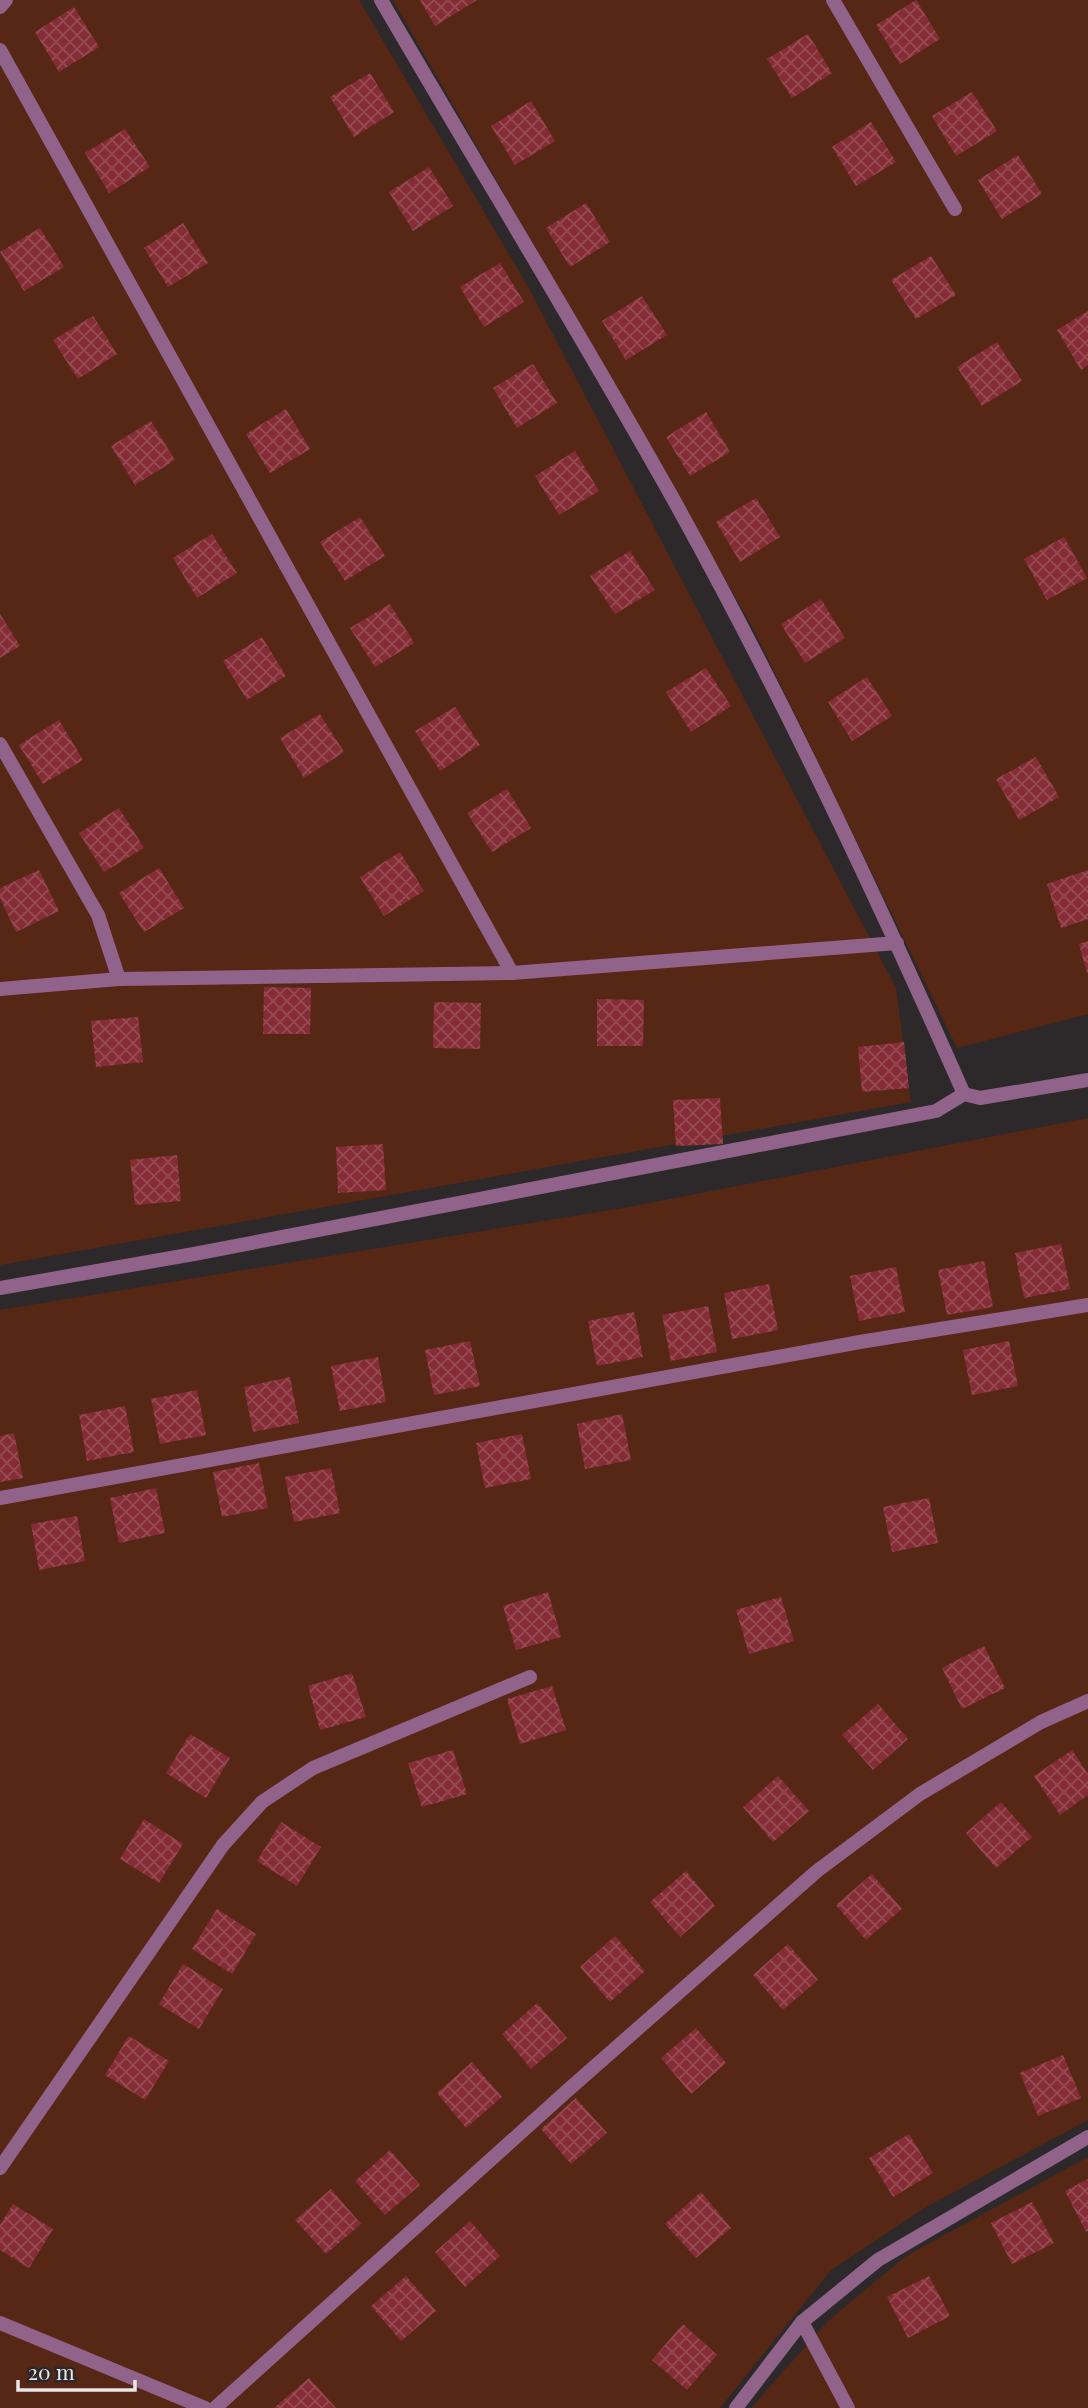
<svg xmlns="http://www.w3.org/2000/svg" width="1088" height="2408" font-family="'Playfair Display',serif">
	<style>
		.garden { fill: #572715 }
		.building { fill: url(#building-cross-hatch) }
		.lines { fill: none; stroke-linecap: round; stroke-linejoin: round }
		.lane { stroke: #91638b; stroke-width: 14 }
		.street { stroke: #91638b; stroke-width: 14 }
	</style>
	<defs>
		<pattern id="building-cross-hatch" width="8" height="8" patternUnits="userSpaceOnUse" patternTransform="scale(1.75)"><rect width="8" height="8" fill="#852c36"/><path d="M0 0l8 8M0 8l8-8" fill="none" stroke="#964b53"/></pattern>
	</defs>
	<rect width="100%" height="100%" fill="#2d292a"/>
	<!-- garden -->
	<g class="garden">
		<path d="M0,0H359L526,283L896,988L911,1102L0,1265Z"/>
		<path d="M393,0H1088V1014L957,1048L753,628Z"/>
		<path d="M1088,1118V2120L926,2207L831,2270L720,2408H0V1310L629,1207Z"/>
		<path d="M1088,2157V2408H751L829,2320L906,2256Z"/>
	</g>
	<!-- building -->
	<g class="building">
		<path d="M420,0H477L435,26Z"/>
		<path d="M916,0L940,39L900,64L876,25Z"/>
		<path d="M74,7L99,47L59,72L35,32Z"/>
		<path d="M808,34L832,73L792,98L767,59Z"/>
		<path d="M370,73L394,112L354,137L330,97Z"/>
		<path d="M972,92L997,131L956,156L932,116Z"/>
		<path d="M531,101L555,141L515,165L491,126Z"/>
		<path d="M871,122L896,162L856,186L832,147Z"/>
		<path d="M125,129L150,167L109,193L85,153Z"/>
		<path d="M1018,155L1042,194L1002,219L978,180Z"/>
		<path d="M429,167L453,206L413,231L389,192Z"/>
		<path d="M586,203L610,242L570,267L546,228Z"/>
		<path d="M183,223L208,263L168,287L144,248Z"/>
		<path d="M40,228L64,267L24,291L0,252Z"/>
		<path d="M931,256L956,295L916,319L891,280Z"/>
		<path d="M500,263L524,302L484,327L460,287Z"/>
		<path d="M642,296L667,335L626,360L602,321Z"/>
		<path d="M1088,311V365L1081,370L1057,330Z"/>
		<path d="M93,316L117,354L78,379L53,340Z"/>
		<path d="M997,342L1022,381L982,406L957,367Z"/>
		<path d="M533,364L557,403L517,428L493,388Z"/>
		<path d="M286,409L310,449L270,473L246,434Z"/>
		<path d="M706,412L730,452L690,476L666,437Z"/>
		<path d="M151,421L175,460L135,485L111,446Z"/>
		<path d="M575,451L599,491L559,515L535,476Z"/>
		<path d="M756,498L780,537L740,562L716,522Z"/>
		<path d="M360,517L385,556L345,581L320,542Z"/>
		<path d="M212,534L237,573L197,598L173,558Z"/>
		<path d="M1064,537L1087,578L1047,600L1024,559Z"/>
		<path d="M630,551L655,590L615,614L590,576Z"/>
		<path d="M821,599L845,638L805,663L781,624Z"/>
		<path d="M390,604L414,643L375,667L350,628Z"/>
		<path d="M0,614L20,646L0,658Z"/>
		<path d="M262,637L286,676L247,700L223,661Z"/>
		<path d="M706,668L731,706L691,732L666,692Z"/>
		<path d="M867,677L892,716L852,741L828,702Z"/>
		<path d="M455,707L480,745L440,771L415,731Z"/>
		<path d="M320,714L344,752L304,778L280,738Z"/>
		<path d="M59,720L83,760L43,784L19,745Z"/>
		<path d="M1036,757L1059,797L1019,820L996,779Z"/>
		<path d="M507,789L531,828L492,852L467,813Z"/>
		<path d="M119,808L144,848L104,872L79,833Z"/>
		<path d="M400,852L424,891L384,916L360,877Z"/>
		<path d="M159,868L184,908L144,932L119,893Z"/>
		<path d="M39,870L59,911L16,932L0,898V888Z"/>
		<path d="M1088,870V919L1061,928L1047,884Z"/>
		<path d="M1088,941V973H1087L1079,944Z"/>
		<path d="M264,987L311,988L310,1034H263Z"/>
		<path d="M597,999L644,1000L643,1046H597Z"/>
		<path d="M434,1002L481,1003L480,1049L433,1048Z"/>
		<path d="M138,1017L143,1062L96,1067L91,1021Z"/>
		<path d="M904,1042L909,1088L862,1092L858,1047Z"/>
		<path d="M720,1098L723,1144L676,1146L673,1100Z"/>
		<path d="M383,1144L386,1190L338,1193L336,1147Z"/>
		<path d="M177,1155L181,1201L135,1205L130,1160Z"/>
		<path d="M1061,1244L1070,1289L1024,1298L1015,1253Z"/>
		<path d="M984,1261L993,1307L947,1315L938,1270Z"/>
		<path d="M896,1267L905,1312L859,1321L850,1276Z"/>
		<path d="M769,1284L778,1330L732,1339L724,1293Z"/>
		<path d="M708,1306L717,1352L671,1361L662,1315Z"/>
		<path d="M634,1312L643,1357L597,1366L588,1321Z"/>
		<path d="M470,1341L480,1386L434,1395L425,1350Z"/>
		<path d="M1009,1341L1018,1386L972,1395L963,1350Z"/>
		<path d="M378,1357L386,1402L340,1411L331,1366Z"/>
		<path d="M290,1377L299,1423L253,1432L244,1387Z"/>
		<path d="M197,1390L206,1435L160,1444L151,1399Z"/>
		<path d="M125,1406L134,1452L87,1461L79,1415Z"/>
		<path d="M622,1414L631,1460L585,1469L577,1424Z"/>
		<path d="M14,1433L23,1478L0,1482V1436Z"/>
		<path d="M522,1434L531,1479L485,1488L476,1443Z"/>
		<path d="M259,1463L268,1508L222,1517L213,1472Z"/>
		<path d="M331,1468L340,1513L294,1522L285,1477Z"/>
		<path d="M156,1488L165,1533L119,1543L110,1498Z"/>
		<path d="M929,1498L938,1543L892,1552L883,1507Z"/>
		<path d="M77,1516L85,1561L39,1570L31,1524Z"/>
		<path d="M548,1592L561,1637L516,1650L503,1606Z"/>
		<path d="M781,1597L794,1641L749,1654L736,1610Z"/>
		<path d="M984,1646L1005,1688L962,1709L942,1668Z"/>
		<path d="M352,1673L366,1717L320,1730L308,1686Z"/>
		<path d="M552,1686L566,1730L520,1744L507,1699Z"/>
		<path d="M878,1704L908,1739L873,1770L842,1735Z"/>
		<path d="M190,1734L230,1758L206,1798L166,1773Z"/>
		<path d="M453,1750L467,1794L422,1807L408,1763Z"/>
		<path d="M1072,1750L1088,1774V1795L1060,1815L1034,1776Z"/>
		<path d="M778,1776L809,1811L773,1842L743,1807Z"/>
		<path d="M1001,1802L1032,1837L996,1868L966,1833Z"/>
		<path d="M144,1819L183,1844L159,1883L120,1859Z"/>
		<path d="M281,1822L321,1847L297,1886L257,1861Z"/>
		<path d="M686,1871L715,1906L680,1937L650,1902Z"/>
		<path d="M872,1874L902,1909L866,1940L836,1905Z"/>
		<path d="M217,1909L256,1934L232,1974L192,1949Z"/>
		<path d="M615,1936L645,1971L610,2002L580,1967Z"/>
		<path d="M788,1944L818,1980L783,2010L753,1975Z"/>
		<path d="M183,1964L223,1989L199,2029L159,2004Z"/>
		<path d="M537,2003L567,2038L531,2069L502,2034Z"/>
		<path d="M696,2028L726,2063L691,2094L661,2058Z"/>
		<path d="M129,2036L169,2061L145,2100L105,2075Z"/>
		<path d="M1063,2055L1081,2098L1038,2116L1020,2073Z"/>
		<path d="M472,2062L502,2097L466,2128L437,2093Z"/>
		<path d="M576,2098L607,2133L571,2164L541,2129Z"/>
		<path d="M909,2134L933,2173L893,2197L869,2158Z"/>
		<path d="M390,2150L420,2185L385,2215L355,2181Z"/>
		<path d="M1088,2179V2231L1086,2232L1065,2191Z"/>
		<path d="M331,2189L361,2224L326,2254L295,2220Z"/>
		<path d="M701,2192L731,2228L696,2258L665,2224Z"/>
		<path d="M1032,2202L1054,2243L1012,2264L991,2223Z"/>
		<path d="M13,2204L53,2229L29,2268L0,2250V2225Z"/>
		<path d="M470,2221L500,2256L465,2287L435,2252Z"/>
		<path d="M406,2276L436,2311L401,2341L371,2306Z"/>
		<path d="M929,2276L950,2316L908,2338L887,2297Z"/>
		<path d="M683,2324L717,2355L687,2390L652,2360Z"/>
		<path d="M309,2378L336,2408H274Z"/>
	</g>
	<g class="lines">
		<!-- lane -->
		<g class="lane">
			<path d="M833,0L955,209"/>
			<path d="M0,7L6,0"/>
			<path d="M0,50L512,973"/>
			<path d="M0,744L98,915L119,979"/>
			<path d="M0,989L119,979L512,973L897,943"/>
			<path d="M0,1288L194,1254L936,1111L964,1094C874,891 779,689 671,495C577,328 477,165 381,0"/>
			<path d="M0,1498L860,1342L1088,1305"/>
			<path d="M0,2168L223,1845L262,1802L313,1768L530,1677"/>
			<path d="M802,2322L848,2408"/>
			<path d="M0,2323L205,2408"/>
			<path d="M215,2408L568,2090L817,1871L920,1794L1041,1722L1088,1701"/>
			<path d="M736,2408L802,2322L878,2260L1088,2137"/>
		</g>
		<!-- street -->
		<path class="street" d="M964,1094L980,1098L1088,1080"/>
	</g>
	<!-- scale -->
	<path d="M18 2380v10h117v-10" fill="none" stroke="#eae7e8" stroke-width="3.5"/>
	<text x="28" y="2380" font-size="21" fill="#eae7e8" stroke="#2d292a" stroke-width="5" paint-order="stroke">20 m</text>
</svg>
